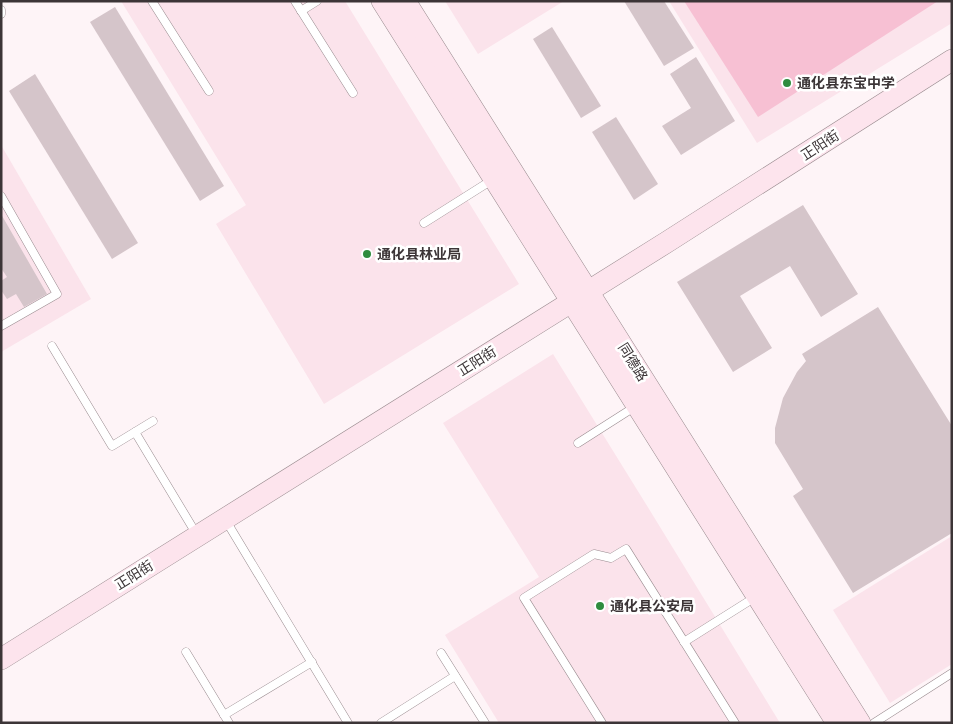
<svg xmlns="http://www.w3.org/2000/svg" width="953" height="724" font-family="Literata,'Noto Sans SC',serif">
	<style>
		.built { fill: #fbe3eb }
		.green { fill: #f7c0d3 }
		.building { fill: #d5c5ca }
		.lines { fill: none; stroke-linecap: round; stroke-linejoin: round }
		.lane-casing { stroke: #998b8f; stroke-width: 9 }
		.secondary-casing { stroke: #998b8f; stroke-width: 22 }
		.lane { stroke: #fff; stroke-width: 8 }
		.secondary { stroke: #fde4ed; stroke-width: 21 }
		.poi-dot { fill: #2f8c3e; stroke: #fff; stroke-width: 2 }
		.labels { text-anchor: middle; stroke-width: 5; stroke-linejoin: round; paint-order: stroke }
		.poi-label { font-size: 14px; font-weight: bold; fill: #3c3537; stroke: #fff; text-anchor: start }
		.street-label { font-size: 14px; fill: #3c3537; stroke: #fff }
	</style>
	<rect width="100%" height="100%" fill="#fef4f7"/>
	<!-- built -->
	<g class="built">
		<path d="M121,1H345L519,284L324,404L216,224L246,205Z"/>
		<path d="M445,1H564L478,54Z"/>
		<path d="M669,1H952V23L757,143Z"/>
		<path d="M1,145L91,299L1,352Z"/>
		<path d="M553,354L649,509L780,723H499L445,635L539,577L443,423Z"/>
		<path d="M952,536V664L890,703L833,610Z"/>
	</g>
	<!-- green -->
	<path class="green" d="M684,1H938L758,117Z"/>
	<!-- building -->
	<g class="building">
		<path d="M624,1H664L694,48L664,66Z"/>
		<path d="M115,7L224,186L200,201L90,22Z"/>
		<path d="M552,27L601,106L581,118L533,39Z"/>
		<path d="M696,57L735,121L681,155L662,126L691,108L670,74Z"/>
		<path d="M35,74L138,243L112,259L9,91Z"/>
		<path d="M616,117L658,184L634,200L592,132Z"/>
		<path d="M803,205L858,294L821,317L790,266L740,296L772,348L733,372L677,282Z"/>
		<path d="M1,214L47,294L24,307L16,294L7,299L1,290V281L7,277L1,268Z"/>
		<path d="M878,307L952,426V533L853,593L793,496L803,489L775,443V428L783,398L797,372L806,361L802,354Z"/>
	</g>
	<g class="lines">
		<defs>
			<g id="lane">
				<path d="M152,1L209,91"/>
				<path d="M295,1L353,93"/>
				<path d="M1,10V14"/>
				<path d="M301,11L317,1"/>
				<path d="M1,196L57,294L1,326"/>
				<path d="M424,223L492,180"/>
				<path d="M52,346L112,446L153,421"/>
				<path d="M135,432L197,535"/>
				<path d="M578,443L636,406"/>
				<path d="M225,519L348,723"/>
				<path d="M684,642L757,596"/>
				<path d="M186,652L229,723"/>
				<path d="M441,653L485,723"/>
				<path d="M224,715L312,662"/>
				<path d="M381,723L455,676"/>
				<path d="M602,723L524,598L594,554L611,558L626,549L735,723"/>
				<path d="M874,723L952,673"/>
			</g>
			<g id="secondary">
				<path d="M382,1L837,723"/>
				<path d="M405,1L860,723"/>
				<path d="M1,659L667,242L952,60"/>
			</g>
		</defs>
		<!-- lane casing -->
		<use href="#lane" class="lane-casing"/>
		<!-- secondary casing -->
		<use href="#secondary" class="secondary-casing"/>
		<!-- lane -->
		<use href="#lane" class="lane"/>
		<!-- secondary -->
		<use href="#secondary" class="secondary"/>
	</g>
	<!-- markers -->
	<g class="poi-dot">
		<circle cx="787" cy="83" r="5"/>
		<circle cx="367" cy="254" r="5"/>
		<circle cx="600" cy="606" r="5"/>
	</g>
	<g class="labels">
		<!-- poi labels -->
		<g class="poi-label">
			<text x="797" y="88">通化县东宝中学</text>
			<text x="377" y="259">通化县林业局</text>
			<text x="610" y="611">通化县公安局</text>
		</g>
		<!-- street labels -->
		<g class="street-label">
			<text transform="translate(820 145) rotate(-33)" y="5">正阳街</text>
			<text transform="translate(477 361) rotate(-32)" y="5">正阳街</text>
			<text transform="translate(633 362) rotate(58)" y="5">同德路</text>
			<text transform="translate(134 575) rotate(-32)" y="5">正阳街</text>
		</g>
	</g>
	<!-- border -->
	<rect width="953" height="724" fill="none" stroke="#3c3537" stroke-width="5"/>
</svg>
